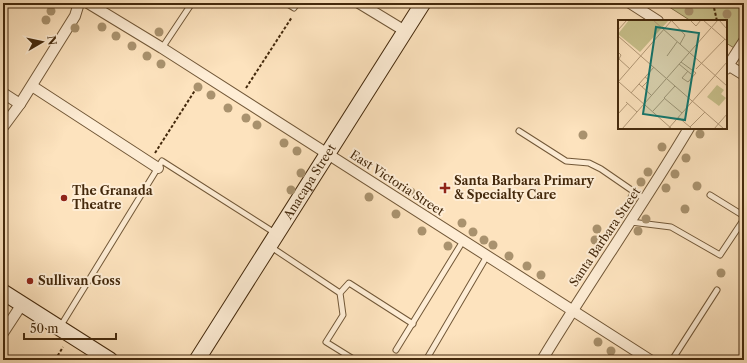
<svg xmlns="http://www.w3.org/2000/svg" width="747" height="363" font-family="'Libre Caslon Text',serif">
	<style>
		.green { fill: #c8c18c; stroke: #86754c }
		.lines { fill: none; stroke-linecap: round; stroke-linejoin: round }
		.lane-casing { stroke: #725838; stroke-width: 7 }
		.street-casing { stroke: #725838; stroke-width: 12 }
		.secondary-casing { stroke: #44290c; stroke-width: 17 }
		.path { stroke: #44290c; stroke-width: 2; stroke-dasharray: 3 2; stroke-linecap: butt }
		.lane { stroke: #feedd5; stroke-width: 5 }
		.street { stroke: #feedd5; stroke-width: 10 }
		.secondary { stroke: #feedd5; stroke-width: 15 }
		.tree { fill: #a9926e }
		.poi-dot { fill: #8f2418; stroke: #feedd5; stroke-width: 1.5 }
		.labels { text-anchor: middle; stroke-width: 4; stroke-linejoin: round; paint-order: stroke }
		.poi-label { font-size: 12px; font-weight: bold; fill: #44290c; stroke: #feedd5; text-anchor: start }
		.street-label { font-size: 12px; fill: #44290c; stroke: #feedd5 }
		.inset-road { fill: none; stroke: #b39977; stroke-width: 1 }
		.view { fill: #0f766e; fill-opacity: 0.15; stroke: #0f766e; stroke-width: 2 }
		.inset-edge { fill: none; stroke: #44290c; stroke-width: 2 }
	</style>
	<rect width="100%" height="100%" fill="#fde3be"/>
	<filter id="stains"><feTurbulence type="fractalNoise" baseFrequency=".005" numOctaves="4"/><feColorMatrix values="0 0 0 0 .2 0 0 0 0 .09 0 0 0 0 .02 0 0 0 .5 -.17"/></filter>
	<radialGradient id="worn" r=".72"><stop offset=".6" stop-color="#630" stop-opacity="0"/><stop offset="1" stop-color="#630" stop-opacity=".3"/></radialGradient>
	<!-- green -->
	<path class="green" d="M663,3H744V54L726,43V21H691Z"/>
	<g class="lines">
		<defs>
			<g id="lane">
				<path d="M286,3L294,8L297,3"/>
				<path d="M162,48L192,3"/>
				<path d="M519,131L566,161L589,163L601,169L646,200"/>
				<path d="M710,195L744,216"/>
				<path d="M631,222L671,227L720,255L744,219"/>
				<path d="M271,247L340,293"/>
				<path d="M60,327L162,161L275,233"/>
				<path d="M396,350L463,241"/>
				<path d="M355,360L326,342L343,315L340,293L349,283L413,324"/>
				<path d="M426,360L487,256"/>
				<path d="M672,360L717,290"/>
			</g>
			<g id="street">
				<path d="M88,3L162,48L650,360"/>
				<path d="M359,3L405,31"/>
				<path d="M630,3L658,21"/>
				<path d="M726,64L744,75"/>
				<path d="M726,69L744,41"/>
				<path d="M32,86L158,168"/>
				<path d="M3,93L20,104"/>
				<path d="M3,127L20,104L75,16L79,3"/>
				<path d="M3,333L22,304"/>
				<path d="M542,360C589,282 642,207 689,128"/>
			</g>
			<g id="secondary">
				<path d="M3,292L110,360"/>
				<path id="s1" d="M197,360L423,3"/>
			</g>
		</defs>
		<!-- lane casing -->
		<use href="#lane" class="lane-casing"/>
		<!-- street casing -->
		<use href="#street" class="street-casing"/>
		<!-- secondary casing -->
		<use href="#secondary" class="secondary-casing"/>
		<!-- path -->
		<g class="path">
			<path d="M713,3L717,21"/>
			<path d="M246,88L292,17"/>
			<path d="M155,153L199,84"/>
			<path d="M55,360L63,347"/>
		</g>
		<!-- lane -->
		<use href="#lane" class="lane"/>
		<!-- street -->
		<use href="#street" class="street"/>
		<!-- secondary -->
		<use href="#secondary" class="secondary"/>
	</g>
	<!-- trees -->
	<g class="tree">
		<circle cx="51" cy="11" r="4.5"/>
		<circle cx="689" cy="11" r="4.5"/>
		<circle cx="727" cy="14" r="4.5"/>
		<circle cx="46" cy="20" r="4.5"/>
		<circle cx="102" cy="27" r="4.5"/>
		<circle cx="75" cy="28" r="4.5"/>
		<circle cx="159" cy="32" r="4.5"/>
		<circle cx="116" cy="36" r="4.5"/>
		<circle cx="132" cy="46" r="4.5"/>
		<circle cx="147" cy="56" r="4.5"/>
		<circle cx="161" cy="64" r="4.5"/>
		<circle cx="198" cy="87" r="4.5"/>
		<circle cx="211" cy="95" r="4.5"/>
		<circle cx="228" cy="108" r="4.5"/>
		<circle cx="246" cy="118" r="4.5"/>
		<circle cx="257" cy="125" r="4.5"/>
		<circle cx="700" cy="134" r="4.5"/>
		<circle cx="583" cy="135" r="4.5"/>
		<circle cx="284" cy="143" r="4.5"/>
		<circle cx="662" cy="147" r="4.5"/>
		<circle cx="297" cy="151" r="4.5"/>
		<circle cx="686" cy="158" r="4.5"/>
		<circle cx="648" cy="172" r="4.5"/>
		<circle cx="301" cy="173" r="4.5"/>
		<circle cx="675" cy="174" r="4.5"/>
		<circle cx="641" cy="182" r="4.5"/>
		<circle cx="697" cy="186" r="4.5"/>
		<circle cx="666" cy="188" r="4.5"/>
		<circle cx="291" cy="190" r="4.5"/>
		<circle cx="411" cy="192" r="4.5"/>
		<circle cx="369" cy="197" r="4.5"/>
		<circle cx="632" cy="197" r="4.5"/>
		<circle cx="685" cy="209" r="4.5"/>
		<circle cx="622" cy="212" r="4.5"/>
		<circle cx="396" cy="214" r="4.5"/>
		<circle cx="646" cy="219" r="4.5"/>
		<circle cx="462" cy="223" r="4.5"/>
		<circle cx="597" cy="229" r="4.5"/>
		<circle cx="422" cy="231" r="4.5"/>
		<circle cx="638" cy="231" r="4.5"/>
		<circle cx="473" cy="232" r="4.5"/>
		<circle cx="484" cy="240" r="4.5"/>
		<circle cx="595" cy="240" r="4.5"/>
		<circle cx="493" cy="245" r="4.5"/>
		<circle cx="448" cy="246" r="4.5"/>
		<circle cx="509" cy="256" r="4.5"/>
		<circle cx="527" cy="266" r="4.5"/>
		<circle cx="721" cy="273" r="4.5"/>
		<circle cx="541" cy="275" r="4.5"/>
		<circle cx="579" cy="277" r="4.5"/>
		<circle cx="598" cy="342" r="4.5"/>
		<circle cx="611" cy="351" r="4.5"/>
	</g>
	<!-- markers -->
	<g class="poi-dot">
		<path d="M443 182h4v4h4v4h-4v4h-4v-4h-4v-4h4z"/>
		<circle cx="64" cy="198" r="4"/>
		<circle cx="30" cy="281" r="4"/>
	</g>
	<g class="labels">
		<!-- poi labels -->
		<g class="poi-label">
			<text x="454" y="185">Santa Barbara Primary<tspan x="454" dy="14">&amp; Specialty Care</tspan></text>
			<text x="72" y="195">The Granada<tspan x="72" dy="14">Theatre</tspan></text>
			<text x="38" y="285">Sullivan Goss</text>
		</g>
		<!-- street labels -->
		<g class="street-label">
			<text dy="4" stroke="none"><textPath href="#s1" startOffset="211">Anacapa Street</textPath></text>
			<text transform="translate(397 183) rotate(33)" y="4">East Victoria Street</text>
			<text transform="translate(605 237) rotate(-56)" y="4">Santa Barbara Street</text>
		</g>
	</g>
	<!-- overview -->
	<g transform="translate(618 20)">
		<rect width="109" height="109" fill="#fde3be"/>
		<path d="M11,0H51L22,32L0,14ZM99,65L106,70L103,74L108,78L101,86L89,77Z" fill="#c8c18c"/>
		<path class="inset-road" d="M35,0L109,66M85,0L109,21M101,0L109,9M54,1L67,15L62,24M73,1L78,6L83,0M0,10L9,0M0,16L106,109M0,32L3,35L1,39L12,49M49,36L59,22M63,42L78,53L70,62L64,58L70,51M61,44L73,54M78,49L107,19M0,62L54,0M1,62L54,109M21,64L33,75M57,66L46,78L64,93M24,67L31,60L27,57M13,73L36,47M8,82L19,92M35,91L47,78M0,94L10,83M60,97L72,107M4,109L100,0M50,109L109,42M74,109L72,107L87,92M96,109L109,94"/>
		<path class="view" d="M38,7L81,13L67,100L25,94Z"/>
		<rect width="109" height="109" class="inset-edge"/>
	</g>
	<!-- margin -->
	<rect width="747" height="363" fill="none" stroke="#fde3be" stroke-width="16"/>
	<rect x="4" y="4" width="739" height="355" fill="none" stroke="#44290c" stroke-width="2"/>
	<rect x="8" y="8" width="731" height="347" fill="none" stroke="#44290c"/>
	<!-- north arrow -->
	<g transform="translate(42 42) rotate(81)" stroke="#feedd5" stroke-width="3" paint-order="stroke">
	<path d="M0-3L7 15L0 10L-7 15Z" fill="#44290c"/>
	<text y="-6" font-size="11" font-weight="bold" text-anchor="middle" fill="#44290c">N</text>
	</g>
	<!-- scale -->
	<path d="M24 333v6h92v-6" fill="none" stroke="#44290c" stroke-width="2"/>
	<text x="30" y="333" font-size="12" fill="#44290c" stroke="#feedd5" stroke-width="3" paint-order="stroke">50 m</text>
	<rect width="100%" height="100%" filter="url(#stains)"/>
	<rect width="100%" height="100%" fill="url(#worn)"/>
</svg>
